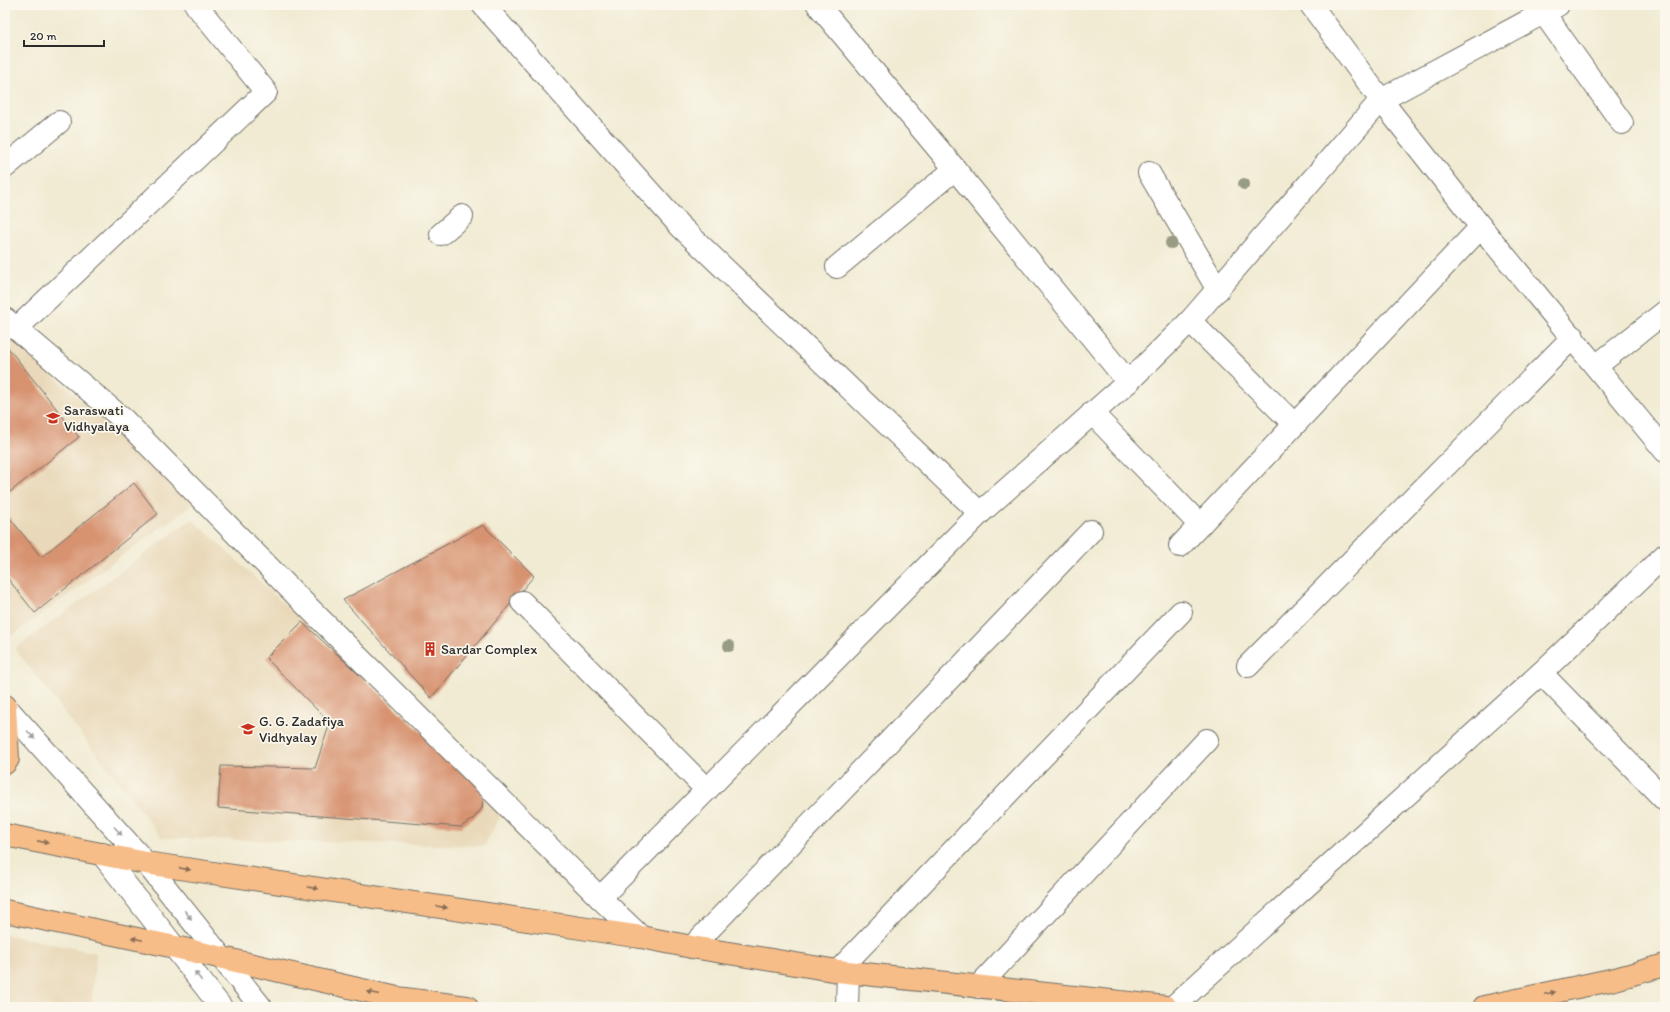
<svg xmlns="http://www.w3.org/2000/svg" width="1670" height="1012" font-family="Itim,sans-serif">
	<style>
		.built { fill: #e9d9ba }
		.building { fill: #d7926f }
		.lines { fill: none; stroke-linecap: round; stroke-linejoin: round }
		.minor-casing { stroke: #706e66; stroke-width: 24 }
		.major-casing { stroke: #706e66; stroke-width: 24 }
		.minor { stroke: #fff; stroke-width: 22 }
		.major { stroke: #f7bd88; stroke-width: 22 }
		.tree { fill: #989c83 }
		.oneway { fill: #a0a0a0 }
		.oneway2 { fill: #876d55 }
		.labels { text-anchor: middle; stroke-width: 3.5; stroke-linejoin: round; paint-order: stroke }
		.poi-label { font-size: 14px; fill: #2b2b2b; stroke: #fbf7ec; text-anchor: start }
	</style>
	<rect width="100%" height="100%" fill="#fbf7ec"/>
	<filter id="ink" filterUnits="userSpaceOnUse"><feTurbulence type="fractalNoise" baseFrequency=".025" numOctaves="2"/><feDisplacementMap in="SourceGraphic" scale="8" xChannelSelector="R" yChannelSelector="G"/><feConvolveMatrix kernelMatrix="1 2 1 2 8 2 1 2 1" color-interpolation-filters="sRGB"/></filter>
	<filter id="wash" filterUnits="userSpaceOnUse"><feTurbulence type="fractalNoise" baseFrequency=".012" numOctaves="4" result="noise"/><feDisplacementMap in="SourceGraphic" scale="16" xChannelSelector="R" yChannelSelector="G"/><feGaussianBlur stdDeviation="0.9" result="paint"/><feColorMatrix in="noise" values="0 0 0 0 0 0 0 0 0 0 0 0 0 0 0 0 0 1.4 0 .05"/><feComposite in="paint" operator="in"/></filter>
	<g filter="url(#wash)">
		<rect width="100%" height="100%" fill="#f1ebd3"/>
		<!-- built -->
		<g class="built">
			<path d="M5,333L196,502L7,639L5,637Z"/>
			<path d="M192,519L505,808L484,846L162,838L15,649Z"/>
			<path d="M5,934L96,953L91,1007H5Z"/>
		</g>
		<g id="blocks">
			<!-- building -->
			<g class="building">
				<path d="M5,344L79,437L5,496Z"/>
				<path d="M134,483L158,514L35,613L5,575V512L41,557Z"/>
				<path d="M483,525L534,576L431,698L343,600Z"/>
				<path d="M302,622L481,787L483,800L482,808L474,818L461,827L218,808L221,766L315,768L330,723L266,658Z"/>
			</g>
		</g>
	</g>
	<g filter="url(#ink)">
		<use href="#blocks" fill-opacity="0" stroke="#706e66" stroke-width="1"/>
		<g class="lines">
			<defs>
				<g id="minor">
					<path d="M483,5L680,226L980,513"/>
					<path d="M818,5L955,169L1128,382"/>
					<path d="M1311,5L1381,100L1481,227L1665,451"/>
					<path d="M1538,5L1622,123"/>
					<path d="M5,167L59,122"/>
					<path d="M1149,173L1218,290"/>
					<path d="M441,234L462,216"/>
					<path d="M837,267L955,169"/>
					<path d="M5,319L124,420L301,600L600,898L641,937"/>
					<path d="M1190,321L1294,424"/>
					<path d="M16,329L266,92L196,5"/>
					<path d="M1596,366L1665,312"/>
					<path d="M1092,413L1200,525"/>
					<path d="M1180,546L1481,227"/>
					<path d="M522,602L707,790"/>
					<path d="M1248,666L1573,337"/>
					<path d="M1541,673L1665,800"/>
					<path d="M5,706L146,863L261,1007"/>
					<path d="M102,854L221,1007"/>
					<path d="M600,898L980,513L1128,382L1190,321L1381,100L1558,5"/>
					<path d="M692,947L1091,531"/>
					<path d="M838,971L1181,612"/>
					<path d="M978,987L1207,740"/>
					<path d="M847,1007L848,972"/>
					<path d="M1173,1007L1541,673L1665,555"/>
				</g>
				<g id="major">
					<path d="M5,706L8,759L5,763"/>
					<path d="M5,835L146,863L641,937L692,947L838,971L1166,1007"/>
					<path d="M5,911L175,947L397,998L467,1007"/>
					<path d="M1484,1007L1615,979L1665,965"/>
				</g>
			</defs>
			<!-- minor casing -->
			<use href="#minor" class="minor-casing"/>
			<!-- major casing -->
			<use href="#major" class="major-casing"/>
			<!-- minor -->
			<use href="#minor" class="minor"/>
			<!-- major -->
			<use href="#major" class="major"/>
		</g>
		<!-- trees -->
		<g class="tree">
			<circle cx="1244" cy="184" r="6"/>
			<circle cx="1171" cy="243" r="6"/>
			<circle cx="729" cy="646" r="6"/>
		</g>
		<!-- one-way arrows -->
		<defs><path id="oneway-solid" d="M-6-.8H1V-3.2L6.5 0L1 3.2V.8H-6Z"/></defs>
		<g class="oneway">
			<use href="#oneway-solid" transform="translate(31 735) rotate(48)"/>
			<use href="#oneway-solid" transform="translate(118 831) rotate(48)"/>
			<use href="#oneway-solid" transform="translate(188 915) rotate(51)"/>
			<use href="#oneway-solid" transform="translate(198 976) rotate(-128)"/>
		</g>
		<g class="oneway2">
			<use href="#oneway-solid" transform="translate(43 842) rotate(11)"/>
			<use href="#oneway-solid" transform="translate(185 869) rotate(9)"/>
			<use href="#oneway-solid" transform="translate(313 888) rotate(9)"/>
			<use href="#oneway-solid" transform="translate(442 907) rotate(9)"/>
			<use href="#oneway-solid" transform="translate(137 939) rotate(-168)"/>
			<use href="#oneway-solid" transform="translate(373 993) rotate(-167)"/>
			<use href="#oneway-solid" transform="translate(1550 993) rotate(-12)"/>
		</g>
	</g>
	<!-- icons -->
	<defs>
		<symbol id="school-bare" viewBox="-9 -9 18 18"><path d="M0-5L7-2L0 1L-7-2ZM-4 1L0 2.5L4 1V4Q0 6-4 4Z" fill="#c8321e" stroke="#fbf7ec" stroke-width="2.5" paint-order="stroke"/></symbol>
		<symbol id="building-bare" viewBox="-9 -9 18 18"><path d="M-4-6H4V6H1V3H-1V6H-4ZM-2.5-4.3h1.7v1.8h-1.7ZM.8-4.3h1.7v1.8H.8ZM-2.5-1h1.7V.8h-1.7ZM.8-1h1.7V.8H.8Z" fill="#c8321e" stroke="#fbf7ec" stroke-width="2.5" paint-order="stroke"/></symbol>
	</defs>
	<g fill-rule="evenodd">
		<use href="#school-bare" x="43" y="408" width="20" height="20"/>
		<use href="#building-bare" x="420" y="639" width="20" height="20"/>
		<use href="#school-bare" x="238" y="719" width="20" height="20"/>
	</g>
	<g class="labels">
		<!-- poi labels -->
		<g class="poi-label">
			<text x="64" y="415">Saraswati<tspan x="64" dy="16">Vidhyalaya</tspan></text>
			<text x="441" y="654">Sardar Complex</text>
			<text x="259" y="726">G. G. Zadafiya<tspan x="259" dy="16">Vidhyalay</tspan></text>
		</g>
	</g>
	<!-- margin -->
	<rect width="1670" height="1012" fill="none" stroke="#fbf7ec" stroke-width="20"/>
	<!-- scale -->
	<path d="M24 40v6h80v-6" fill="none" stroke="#2b2b2b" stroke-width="2"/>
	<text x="30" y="40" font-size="12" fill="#2b2b2b" stroke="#fbf7ec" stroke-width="3" paint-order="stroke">20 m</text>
</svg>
